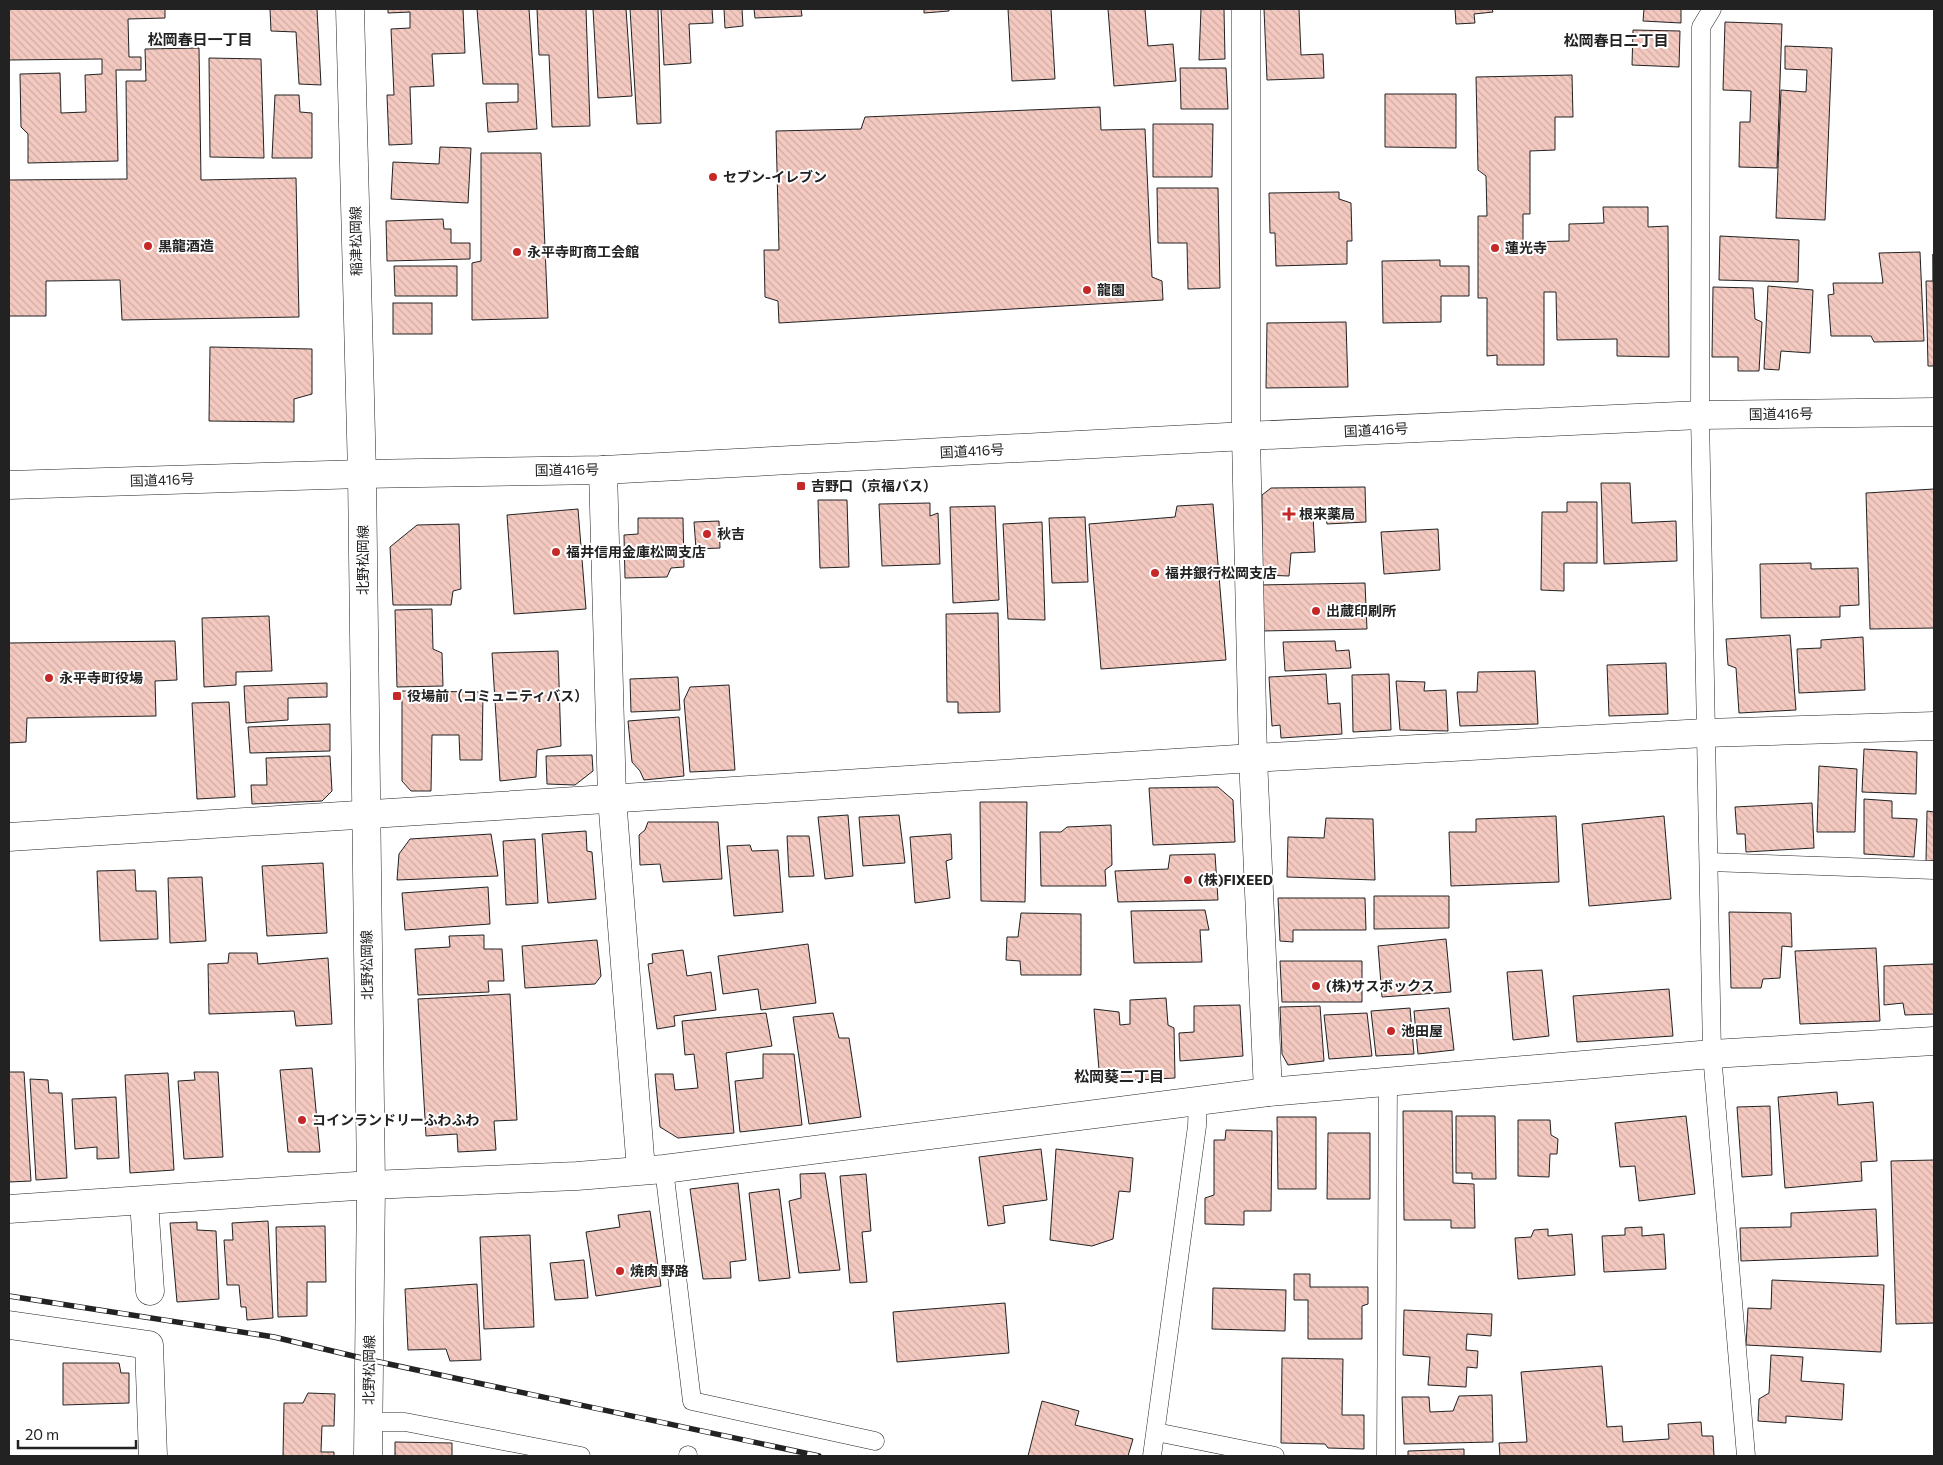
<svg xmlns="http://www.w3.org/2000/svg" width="1943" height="1465" font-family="Commissioner,'Noto Sans JP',sans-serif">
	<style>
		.building { fill: url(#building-back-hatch); stroke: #222 }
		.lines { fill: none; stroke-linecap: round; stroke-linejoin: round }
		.lane-casing { stroke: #222; stroke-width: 19 }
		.street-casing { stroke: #222; stroke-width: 29 }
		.secondary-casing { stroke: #222; stroke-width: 29 }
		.highway-casing { stroke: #222; stroke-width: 29 }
		.lane { stroke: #fff; stroke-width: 18 }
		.street { stroke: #fff; stroke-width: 28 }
		.secondary { stroke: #fff; stroke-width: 28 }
		.highway { stroke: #fff; stroke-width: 28 }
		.rail-casing { stroke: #222; stroke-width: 5.5 }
		.rail { stroke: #fff; stroke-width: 4; stroke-dasharray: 11; stroke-linecap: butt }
		.poi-dot { fill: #c62828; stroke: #fff; stroke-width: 2 }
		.labels { text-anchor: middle; stroke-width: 4; stroke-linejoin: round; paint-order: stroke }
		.poi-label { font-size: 14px; font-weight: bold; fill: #222; stroke: #fff; text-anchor: start }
		.street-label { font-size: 14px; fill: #222; stroke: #fff }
		.neighbourhood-label { font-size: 15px; font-weight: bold; fill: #222; stroke: #fff }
	</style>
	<defs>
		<pattern id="building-back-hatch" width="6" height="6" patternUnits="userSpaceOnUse" patternTransform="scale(1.25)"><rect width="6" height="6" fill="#f3c9c0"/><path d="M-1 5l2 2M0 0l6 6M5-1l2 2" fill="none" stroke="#d0aca5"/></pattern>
	</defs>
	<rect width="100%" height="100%" fill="#fff"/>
	<!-- building -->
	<g class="building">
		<path d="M9,9H165V18L128,19L129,57H141V70H116L118,161L28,163V134L21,127L20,74L60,73L61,113L86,112L85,75L102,74V59L9,60Z"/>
		<path d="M270,9H317L321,85L299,84L296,32L271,31Z"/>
		<path d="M388,9H463L465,53L432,54L434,86L410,87L412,144L389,145L387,95H394L391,29L410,28V12L388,13Z"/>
		<path d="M477,9H529L537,129L488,132L486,103L518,102V84H483Z"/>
		<path d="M537,9H586L590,126L552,127L549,55H539Z"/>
		<path d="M593,9H626L632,96L598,98Z"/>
		<path d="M630,9H658L661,123L637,124Z"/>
		<path d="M661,9H712L713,23L689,24L691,63L664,65Z"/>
		<path d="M724,9H742L743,26L725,28Z"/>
		<path d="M754,9H801L802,16L755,18Z"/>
		<path d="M924,9H949V11L924,13Z"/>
		<path d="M1008,9H1051L1055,79L1012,81Z"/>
		<path d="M1108,9H1145L1148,46L1173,44L1176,81L1114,86Z"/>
		<path d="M1201,9H1224L1225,59L1199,60Z"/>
		<path d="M1264,9H1299L1301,55L1323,54L1324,78L1267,80Z"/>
		<path d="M1455,9H1492L1493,12L1474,14L1475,23L1456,24Z"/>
		<path d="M1644,9H1681V23L1643,21Z"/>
		<path d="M1725,22L1782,24L1777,168L1739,167L1740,122H1750L1751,91L1723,90Z"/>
		<path d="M1633,30L1680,31L1679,67L1632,65Z"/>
		<path d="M1785,46L1832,48L1825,220L1776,218L1781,90L1806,92L1807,70L1785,69Z"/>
		<path d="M199,48L201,180L296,178L299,317L122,320L120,280L46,281V316H9V180L127,179L126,81H146L145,49Z"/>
		<path d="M209,58L261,59L264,158L210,157Z"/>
		<path d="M1180,68H1226L1228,109H1181Z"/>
		<path d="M1572,75L1573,117H1555V150L1530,151V214H1523V242L1569,241V224L1604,223L1603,207H1648V227L1668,226L1669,357L1617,356V339L1557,340L1556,292H1544V365H1497V355L1487,356V298H1478V216H1487L1486,176L1478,170L1476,77Z"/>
		<path d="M1385,94H1456V148L1385,147Z"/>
		<path d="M275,95H299L300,112L312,113V158H272Z"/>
		<path d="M1100,107L1101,130L1145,129L1152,277L1162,281L1163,300L779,323L778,301L765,297L764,250H779L776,131L861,129L865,117Z"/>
		<path d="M1153,124H1213L1212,177H1153Z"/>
		<path d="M440,147L471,148L468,203L391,199L393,162L439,164Z"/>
		<path d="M481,153H541L548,318L472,320V263L481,261Z"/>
		<path d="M1157,188H1218L1220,288L1188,289L1187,243H1158Z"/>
		<path d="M1339,192V199L1351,203L1352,241H1347V264L1276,266L1275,233H1270L1269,193Z"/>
		<path d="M443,219L444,229H451V243H470V259L387,261L386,221Z"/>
		<path d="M1720,236L1799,240L1798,282L1719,280Z"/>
		<path d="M1920,252L1924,341L1874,342L1871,336H1831L1828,295L1834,294L1833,283H1883L1879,253Z"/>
		<path d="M1933,254L1934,366H1928L1926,281H1933Z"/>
		<path d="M1440,260V266H1469V296H1441V322L1383,323L1382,261Z"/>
		<path d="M394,266H457V296H395Z"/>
		<path d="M1768,286L1813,290L1810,353L1781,351L1779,370L1764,369Z"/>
		<path d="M1713,287L1753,288L1755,319L1762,322L1759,371H1738V357H1712Z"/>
		<rect x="393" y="303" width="39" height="31"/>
		<path d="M1346,322L1348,387L1266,388L1267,323Z"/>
		<path d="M210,347L312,349V394L294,399V422L209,421Z"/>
		<path d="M1601,483H1630L1632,523L1676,521L1677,561L1604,564Z"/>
		<path d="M1365,487L1366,522L1327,524L1326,516H1313L1315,552L1291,553L1289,576L1262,575V495L1271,488Z"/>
		<path d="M1934,489V628L1870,629L1866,493Z"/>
		<path d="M818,500H847L849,567L820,568Z"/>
		<path d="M1567,502H1597V563H1564V591L1541,590L1542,512H1567Z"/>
		<path d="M930,503V516L938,513L940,564L882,566L879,504Z"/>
		<path d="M1213,504L1226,660L1101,669L1089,524L1175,517L1177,506Z"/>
		<path d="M995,506L999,600L953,603L950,507Z"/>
		<path d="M578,509L586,609L514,614L507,515Z"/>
		<path d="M1085,517L1088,582L1052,583L1049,518Z"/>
		<path d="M638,518H683L684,567L671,568L667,577L625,578L624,535L638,534Z"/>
		<path d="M719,521L720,548L696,549L694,522Z"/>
		<path d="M1042,522L1045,620L1008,619L1003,524Z"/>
		<path d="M459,524L461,589L453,591L451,605H393L390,547L417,525Z"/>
		<path d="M1438,529L1440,570L1384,574L1381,532Z"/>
		<path d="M1811,563V569L1858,568L1859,605L1840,606V617L1761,618L1760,564Z"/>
		<path d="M1365,583L1367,629L1261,631L1259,585Z"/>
		<path d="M432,609L433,649L442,653L443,686L397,687L395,610Z"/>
		<path d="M998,613L1000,712L958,713V702H947L946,614Z"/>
		<path d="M269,616L272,671L236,672V685L204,687L202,618Z"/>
		<path d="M1790,635L1796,710L1739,713L1736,668L1728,665L1726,639Z"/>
		<path d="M1863,637L1865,690L1799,693L1797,649L1821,648V640Z"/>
		<path d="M175,641L177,680L155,681L156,716L27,718L26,742L9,743V643Z"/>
		<path d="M1335,641L1336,651L1349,650L1351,668L1285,671L1283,642Z"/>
		<path d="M558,651L561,746L537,750L536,777L500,781L492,653Z"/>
		<path d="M1666,663L1668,714L1609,716L1607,665Z"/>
		<path d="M1535,671L1538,724L1460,726L1457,692H1477L1478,672Z"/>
		<path d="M1326,674L1328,704L1340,703L1342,734L1281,738L1280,725L1272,726L1269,677Z"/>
		<path d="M1389,674L1391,730L1353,732L1352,675Z"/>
		<path d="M678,677L680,710L631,712L630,679Z"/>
		<path d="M1396,681L1425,682L1424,691L1446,690L1448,731L1400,730Z"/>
		<path d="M327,683V697L288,698V720L246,723L244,686Z"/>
		<path d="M729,685L735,770L690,772L684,700L690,687Z"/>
		<path d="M402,691L483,692L482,760H460L459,735H432L431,791H411L402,781Z"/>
		<path d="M229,702L235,797L197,799L192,703Z"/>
		<path d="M679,717L684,776L644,780L640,771L632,762L628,721Z"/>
		<path d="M330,724V751L250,753L248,727Z"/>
		<path d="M1864,749L1917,752L1916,794L1862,792Z"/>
		<path d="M592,755L593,771L575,785L547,784L546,756Z"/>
		<path d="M330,756L332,791L322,801L252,804L251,785H267L266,758Z"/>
		<path d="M1819,766L1857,769L1855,832H1817Z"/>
		<path d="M1218,787L1233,800L1235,842L1153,845L1149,788Z"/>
		<path d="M1864,799L1892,801V818L1917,819L1914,857L1864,854Z"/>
		<path d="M980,802H1027L1025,902L981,901Z"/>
		<path d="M1812,803L1814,848L1746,852L1745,834H1737L1735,807Z"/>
		<path d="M1927,811L1934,812V861H1926Z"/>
		<path d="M848,815L853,876L825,879L818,817Z"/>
		<path d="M899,815L905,863L863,866L859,817Z"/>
		<path d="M1556,816L1559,882L1451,886L1449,832H1476V819Z"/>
		<path d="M1664,816L1671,899L1589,906L1582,824Z"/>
		<path d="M1326,818L1373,819L1375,880L1287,877L1288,837L1324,838Z"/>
		<path d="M648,822H718L722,879L663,882L660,864L640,865L639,835L645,830Z"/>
		<path d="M1111,825L1112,865L1105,870L1106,886H1041L1040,832H1061L1067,827Z"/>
		<path d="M586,831L587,851L592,852L596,899L548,903L542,834Z"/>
		<path d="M491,834L498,876L397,880L399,854L410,839Z"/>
		<path d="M951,834L952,859L946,861L950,898L915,903L910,837Z"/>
		<path d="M787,836H809L814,876L789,877Z"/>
		<path d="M535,839L538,903L506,905L503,841Z"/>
		<path d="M750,845L752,851L778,850L783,912L734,916L727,846Z"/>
		<path d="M1215,854L1218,900L1118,902L1115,871L1168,869L1170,855Z"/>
		<path d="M323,863L327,933L267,936L262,866Z"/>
		<path d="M135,870L136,891H156L158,939L100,941L97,871Z"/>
		<path d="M202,877L206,941L170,943L168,878Z"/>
		<path d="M488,887L490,924L405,930L402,893Z"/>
		<path d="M1374,896H1449V928L1374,929Z"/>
		<path d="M1278,898H1365L1366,930H1293V942L1280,941Z"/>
		<path d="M1205,910L1209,930H1200L1202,962L1134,963L1131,911Z"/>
		<path d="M1729,912L1791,913L1792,947L1782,946L1780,978L1763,979L1761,988H1731Z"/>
		<path d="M1021,913L1081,914V975H1021L1020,961L1006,960L1007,937H1018Z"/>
		<path d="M484,935V949H502L504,981H488L489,992L418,995L415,949L450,947L449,936Z"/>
		<path d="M1446,939L1451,992L1382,997L1378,946Z"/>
		<path d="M597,940L601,976L595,984L525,988L522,946Z"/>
		<path d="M808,944L816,1003L761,1010L758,989L723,994L718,956Z"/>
		<path d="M1876,948L1880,1021L1800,1024L1795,951Z"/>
		<path d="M683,950L687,976L711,972L716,1010L674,1016L675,1026L657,1029L648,964L653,963L652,954Z"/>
		<path d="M229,953H257L258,964L328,958L332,1024L296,1026L294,1011L209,1014L208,964L228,963Z"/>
		<path d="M1280,961H1362V1002H1282Z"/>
		<path d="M1934,964V1014L1905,1015L1903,1003L1884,1005V966Z"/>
		<path d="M1542,970L1549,1036L1513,1040L1507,972Z"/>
		<path d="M1669,989L1673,1036L1577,1042L1573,996Z"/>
		<path d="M510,994L517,1120L494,1121L496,1150L458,1152L457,1134L426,1136L418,999Z"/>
		<path d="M1166,998L1168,1025L1174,1028L1175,1078L1100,1082L1094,1009L1119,1012L1120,1025L1130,1024V1000Z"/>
		<path d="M1240,1005L1243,1056L1180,1061L1179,1033L1194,1032V1006Z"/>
		<path d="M1320,1006L1324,1061L1288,1065L1282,1054L1280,1007Z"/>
		<path d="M1410,1008L1414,1054L1376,1056L1371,1011Z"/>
		<path d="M1449,1008L1454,1050L1418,1054L1414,1011Z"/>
		<path d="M766,1013L772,1046L726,1053L734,1133L678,1138L660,1127L655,1074H673L675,1090L698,1088L694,1054L685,1055L682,1021Z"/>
		<path d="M833,1013L839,1038H849L861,1117L809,1124L793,1017Z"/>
		<path d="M1367,1013L1372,1056L1329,1059L1324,1015Z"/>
		<path d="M763,1054H794L802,1125L740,1132L735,1081L763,1078Z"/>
		<path d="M312,1068L320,1152H288L280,1070Z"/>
		<path d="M9,1072H24L31,1181L9,1182Z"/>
		<path d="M194,1072H218L223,1157L184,1159L178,1081L195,1080Z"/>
		<path d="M168,1073L174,1170L130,1173L125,1075Z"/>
		<path d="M30,1079L48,1080L49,1093H62L67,1178L36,1180Z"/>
		<path d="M1837,1092L1838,1105L1873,1102L1877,1161L1861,1162L1862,1181L1785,1188L1778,1097Z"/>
		<path d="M116,1097L119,1158L97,1159V1147L75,1149L72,1099Z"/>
		<path d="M1770,1106L1772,1175L1742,1177L1737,1107Z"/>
		<path d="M1403,1111H1452L1453,1183L1474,1184L1475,1228H1451V1220H1404Z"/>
		<path d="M1456,1116H1495L1496,1179H1472V1173H1456Z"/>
		<path d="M1686,1116L1695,1194L1639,1201L1635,1166L1620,1167L1615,1123Z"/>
		<path d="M1277,1117H1316V1189H1278Z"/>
		<path d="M1518,1120H1550L1551,1135L1558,1139L1557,1154H1550L1549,1177L1518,1176Z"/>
		<path d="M1226,1130L1272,1131L1271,1211H1244V1225L1205,1224V1198L1214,1195V1140H1225Z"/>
		<path d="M1328,1133H1370V1199H1327Z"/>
		<path d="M1041,1149L1047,1200L1003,1206L1005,1223L988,1226L979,1157Z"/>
		<path d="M1056,1149L1133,1158L1130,1192L1119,1191L1113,1239L1092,1246L1050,1240Z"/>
		<path d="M1934,1160V1323L1896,1324L1891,1161Z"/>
		<path d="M825,1173L840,1270L799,1273L789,1201L801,1198L800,1174Z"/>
		<path d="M866,1174L871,1231L862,1232L867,1282L850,1283L840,1176Z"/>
		<path d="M738,1183L746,1260L730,1262L731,1278L703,1279L690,1189Z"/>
		<path d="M779,1189L790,1278L759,1281L749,1193Z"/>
		<path d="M1876,1209L1878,1256L1741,1261L1740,1228L1791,1227V1213Z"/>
		<path d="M650,1211L661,1286L596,1296L586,1232L620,1227L618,1215Z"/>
		<path d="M268,1221L273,1318L247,1320L246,1307H241L239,1285H227L224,1240H233L232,1223Z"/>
		<path d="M197,1222V1230L216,1231L219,1299L177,1302L170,1223Z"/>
		<path d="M325,1226L326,1282H307V1316L278,1317L276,1227Z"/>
		<path d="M1642,1227V1236L1664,1234L1666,1269L1604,1272L1602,1236L1625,1235V1228Z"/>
		<path d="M1548,1229V1236L1572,1234L1575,1275L1518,1279L1515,1238L1531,1237L1534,1230Z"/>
		<path d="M530,1235L534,1327L484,1329L480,1237Z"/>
		<path d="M584,1260L588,1298L555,1300L550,1263Z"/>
		<path d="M1294,1274H1310V1287H1368V1304L1362,1306V1339H1308V1300H1294Z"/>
		<path d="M1772,1280L1884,1285L1881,1352L1746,1345L1748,1308L1771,1309Z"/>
		<path d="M477,1284L481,1360L450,1361L446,1349L408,1350L405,1289Z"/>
		<path d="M1213,1288L1286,1290L1285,1331L1212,1329Z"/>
		<path d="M1005,1303L1009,1353L897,1362L893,1312Z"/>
		<path d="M1404,1310L1492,1314L1491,1336L1467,1334L1466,1350L1478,1351L1477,1368L1467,1367L1466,1387L1428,1385L1430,1357L1403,1355Z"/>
		<path d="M1771,1355L1803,1357L1801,1381L1844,1384L1842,1420L1786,1416V1423L1758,1421L1759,1399L1769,1393Z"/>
		<path d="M1282,1358L1343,1359L1342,1415H1364V1449L1328,1448L1325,1444L1281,1443Z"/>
		<path d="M63,1363H119L121,1373H129V1403L63,1405Z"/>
		<path d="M1602,1366L1607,1427L1622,1426L1623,1442L1669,1439L1668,1424L1701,1422L1702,1436H1713L1714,1456H1500L1499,1443L1527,1442L1521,1372Z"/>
		<path d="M308,1393L335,1394L334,1426H322L321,1452H334V1456H283L284,1403H303Z"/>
		<path d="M1492,1395L1493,1442L1404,1444L1402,1397H1429L1430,1412L1453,1411L1459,1396Z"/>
		<path d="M1042,1401L1079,1411L1075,1425L1133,1439L1128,1456H1028Z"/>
		<path d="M395,1442L452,1443V1456H395Z"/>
		<path d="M1464,1449V1456H1408V1451Z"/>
	</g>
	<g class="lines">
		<defs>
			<g id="lane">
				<path d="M1712,9L1701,27L1700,415L1712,1054L1746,1456"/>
				<path d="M1709,862L1934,870"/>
				<path d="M664,1169L692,1401L875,1441"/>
				<path d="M369,1422H405L581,1456"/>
				<path d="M1156,1432L1275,1456"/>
				<path d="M688,1455V1456"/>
				<path d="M1152,1456L1197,1126L1198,1101"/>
				<path d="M1386,1456L1388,1082"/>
			</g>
			<g id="street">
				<path d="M1246,9V436L1253,758L1268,1092"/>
				<path d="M603,470L612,798L641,1170"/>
				<path d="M9,837L1253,758L1705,733L1934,726"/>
				<path d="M144,1201L150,1291"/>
				<path d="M9,1209L371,1185L577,1176L664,1169L1268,1092L1712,1054L1934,1041"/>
				<path d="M9,1325L149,1345L153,1456"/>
			</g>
			<path id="secondary" d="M350,9L362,474L371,1185L368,1456"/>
			<path id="highway" d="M9,485L362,474L603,470L1246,436L1700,415L1934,412"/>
		</defs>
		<!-- lane casing -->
		<use href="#lane" class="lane-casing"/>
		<!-- street casing -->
		<use href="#street" class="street-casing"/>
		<!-- secondary casing -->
		<use href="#secondary" class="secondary-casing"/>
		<!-- highway casing -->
		<use href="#highway" class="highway-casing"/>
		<!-- lane -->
		<use href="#lane" class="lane"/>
		<!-- street -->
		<use href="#street" class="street"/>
		<!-- secondary -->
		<use href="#secondary" class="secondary"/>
		<!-- highway -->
		<use href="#highway" class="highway"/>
		<defs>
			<path id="rail" d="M9,1296L274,1337L370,1360L819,1456"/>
		</defs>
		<!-- rail casing -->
		<use href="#rail" class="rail-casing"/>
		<!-- rail -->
		<use href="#rail" class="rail"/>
	</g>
	<!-- markers -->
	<g class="poi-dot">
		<circle cx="713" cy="177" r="5"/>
		<circle cx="148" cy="246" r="5"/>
		<circle cx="1495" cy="248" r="5"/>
		<circle cx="517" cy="252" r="5"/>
		<circle cx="1087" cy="290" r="5"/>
		<rect x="796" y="481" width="10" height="10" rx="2.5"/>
		<path d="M1286.5 506.5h5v5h5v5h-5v5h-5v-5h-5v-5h5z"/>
		<circle cx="707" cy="534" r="5"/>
		<circle cx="556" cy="552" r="5"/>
		<circle cx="1155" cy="573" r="5"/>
		<circle cx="1316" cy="611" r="5"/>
		<circle cx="49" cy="678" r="5"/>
		<rect x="392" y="691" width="10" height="10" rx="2.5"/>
		<circle cx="1188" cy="880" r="5"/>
		<circle cx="1316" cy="986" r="5"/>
		<circle cx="1391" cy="1031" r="5"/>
		<circle cx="302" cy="1120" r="5"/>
		<circle cx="620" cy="1271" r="5"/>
	</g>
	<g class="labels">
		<!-- poi labels -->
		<g class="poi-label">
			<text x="723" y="182">セブン-イレブン</text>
			<text x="158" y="251">黒龍酒造</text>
			<text x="1505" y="253">蓮光寺</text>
			<text x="527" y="257">永平寺町商工会館</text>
			<text x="1097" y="295">龍園</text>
			<text x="811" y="491">吉野口（京福バス）</text>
			<text x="1299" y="519">根来薬局</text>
			<text x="717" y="539">秋吉</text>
			<text x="566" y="557">福井信用金庫松岡支店</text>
			<text x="1165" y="578">福井銀行松岡支店</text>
			<text x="1326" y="616">出蔵印刷所</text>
			<text x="59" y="683">永平寺町役場</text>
			<text x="407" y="701">役場前（コミュニティバス）</text>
			<text x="1198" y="885">(株)FIXEED</text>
			<text x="1326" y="991">(株)サスボックス</text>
			<text x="1401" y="1036">池田屋</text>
			<text x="312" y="1125">コインランドリーふわふわ</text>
			<text x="630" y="1276">焼肉 野路</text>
		</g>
		<!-- street labels -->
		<g class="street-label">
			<text transform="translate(356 241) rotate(-91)" y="5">稲津松岡線</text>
			<text transform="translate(1781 414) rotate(-1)" y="5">国道416号</text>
			<text transform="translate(1376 430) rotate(-3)" y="5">国道416号</text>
			<text transform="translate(972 451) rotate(-3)" y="5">国道416号</text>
			<text transform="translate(567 470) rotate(-1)" y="5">国道416号</text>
			<text transform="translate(162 480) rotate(-2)" y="5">国道416号</text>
			<text transform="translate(363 560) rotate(-90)" y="5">北野松岡線</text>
			<text transform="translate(367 965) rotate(-91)" y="5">北野松岡線</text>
			<text transform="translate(369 1370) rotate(-89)" y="5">北野松岡線</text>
		</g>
		<!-- neighbourhood labels -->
		<g class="neighbourhood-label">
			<text x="200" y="45">松岡春日一丁目</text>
			<text x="1616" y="46">松岡春日二丁目</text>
			<text x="1119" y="1082">松岡葵二丁目</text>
		</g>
	</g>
	<!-- border -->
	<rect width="1943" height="1465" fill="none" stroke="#222222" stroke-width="20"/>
	<!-- scale -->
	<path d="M18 1440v8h118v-8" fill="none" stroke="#222222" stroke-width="2.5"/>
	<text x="25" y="1440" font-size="15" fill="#222222" stroke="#ffffff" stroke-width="4" paint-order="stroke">20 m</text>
</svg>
